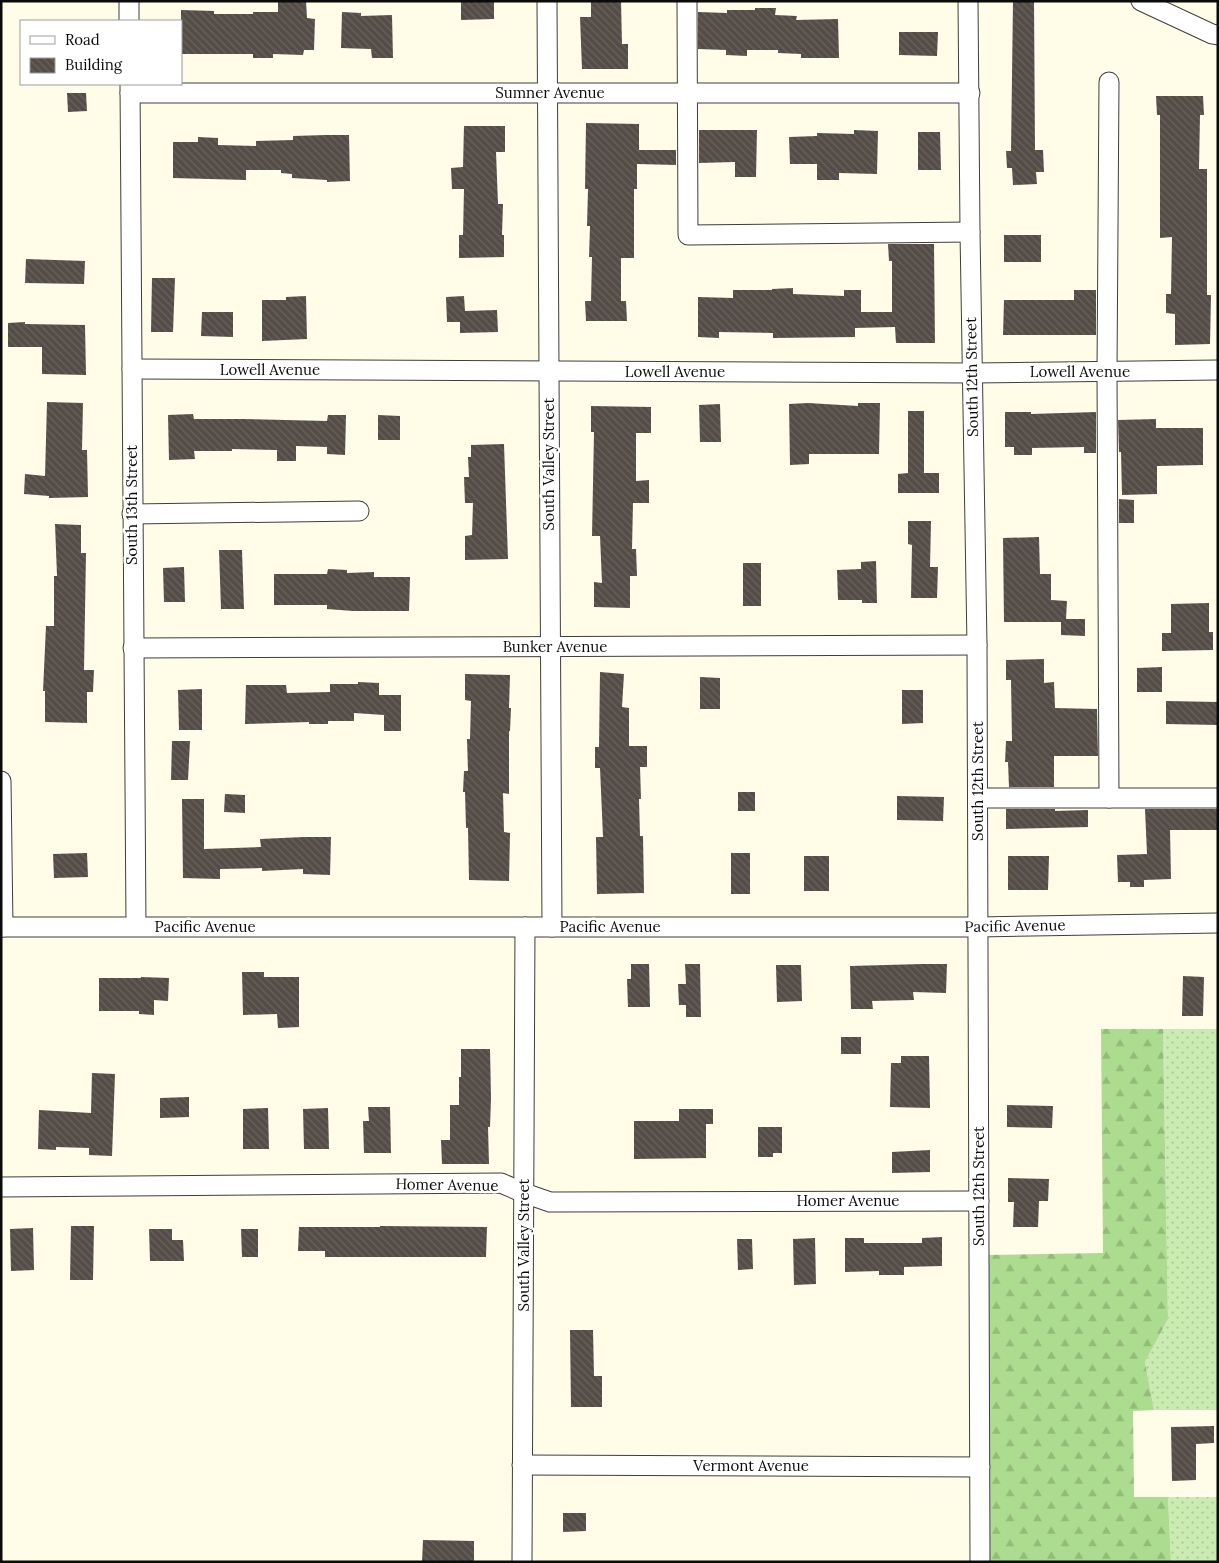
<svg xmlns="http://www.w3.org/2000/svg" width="1219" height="1563" font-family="Lora,serif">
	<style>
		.grass { fill: url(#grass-dots) }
		.forest { fill: url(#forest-firs) }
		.building { fill: url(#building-back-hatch) }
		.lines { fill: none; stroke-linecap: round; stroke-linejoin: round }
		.minor-casing { stroke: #3e3e3e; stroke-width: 21 }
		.minor { stroke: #fff; stroke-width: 19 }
		.labels { text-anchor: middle; stroke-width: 5; stroke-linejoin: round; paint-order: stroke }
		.street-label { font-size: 15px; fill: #0b0b0b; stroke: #fff }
	</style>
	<defs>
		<pattern id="grass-dots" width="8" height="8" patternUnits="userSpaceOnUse" patternTransform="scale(1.25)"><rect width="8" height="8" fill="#caebb1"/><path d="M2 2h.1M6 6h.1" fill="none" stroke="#acc897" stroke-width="1.8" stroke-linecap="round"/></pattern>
		<pattern id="forest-firs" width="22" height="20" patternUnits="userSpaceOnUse" patternTransform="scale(1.25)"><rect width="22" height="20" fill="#acdc8f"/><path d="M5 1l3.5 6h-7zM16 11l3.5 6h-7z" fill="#93bb7a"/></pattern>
		<pattern id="building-back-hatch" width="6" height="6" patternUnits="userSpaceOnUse" patternTransform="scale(1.25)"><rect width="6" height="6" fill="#544d47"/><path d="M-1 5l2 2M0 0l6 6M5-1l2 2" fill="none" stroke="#68625d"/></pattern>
	</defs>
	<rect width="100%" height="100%" fill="#fffce8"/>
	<!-- grass -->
	<g class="grass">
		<path d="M1163,1029H1218V1410H1154L1145,1362L1168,1319Z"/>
		<path d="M1168,1497H1218V1562H1171Z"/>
	</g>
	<!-- forest -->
	<path class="forest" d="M1101,1029H1163L1168,1319L1145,1362L1154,1410L1133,1411L1134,1497H1168L1171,1562H989L986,1255L1103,1253Z"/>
	<!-- building -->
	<g class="building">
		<path d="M278,1H306L307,18L315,19L314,50H304L303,55L273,54V58H253V54H181V10L214,11V14H253V12H278Z"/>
		<path d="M461,1H494V19L461,20Z"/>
		<path d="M591,1H621L622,44H628V69H582L580,17H591Z"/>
		<path d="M1013,1H1034L1035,150H1043L1044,172H1036L1037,184L1013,185L1012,168H1007L1006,151H1011Z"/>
		<path d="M755,8H776L775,15L797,16L796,20L838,19L839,58H801V54L778,53V50H747V56L726,55V50L698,49V12L727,13V10H755Z"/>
		<path d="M342,12L361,13V16L392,15L393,58H372L371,49L341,48Z"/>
		<path d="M899,32H938L937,56L899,55Z"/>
		<path d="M67,93H86L87,111L68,112Z"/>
		<path d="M1156,96H1203L1204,115H1200L1199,169H1207V295H1211L1210,344L1175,345V314L1166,313V294H1171L1172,237L1160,238V115H1157Z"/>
		<path d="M586,123L639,124V150H676V165L637,164V189H634V258H621V301H626L627,321H586L585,301H591L592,257H589L590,226H587L588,189H585Z"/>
		<path d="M464,126H505V152H496L498,204H503L502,235H504V257L459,258V235H463L464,189H452L451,168L463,167Z"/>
		<path d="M699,130H757L756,177H735V162L699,163Z"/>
		<path d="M854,130L878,131L877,174L839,173V180H817V164H790L789,137L817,136V133L854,134Z"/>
		<path d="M918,132H940L941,170H918Z"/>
		<path d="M326,135H349L350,181L327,182V180L292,178V174L281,173V170H246V180L173,178V142H198V137L218,138V145L256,146V141L293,140V136Z"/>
		<rect x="1004" y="235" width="37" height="27"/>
		<path d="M888,244H934L935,343H896L895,327L855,328V337L773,338V333L719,332V338L698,337V297L733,298V290H772V289L793,288V294L844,296V290H861V312H892V261H889Z"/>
		<path d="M26,259L85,261L84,284L25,283Z"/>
		<path d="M152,278H175L173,332H151Z"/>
		<path d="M1074,290H1096V335H1003L1004,300H1074Z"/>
		<path d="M306,296L307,339L262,341V300H286V297Z"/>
		<path d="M464,296L465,311L497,310L498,332L460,333V322H447L446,297Z"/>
		<path d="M202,312H233V337L201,336Z"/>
		<path d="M25,322V324L85,325L86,375L42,374V347H8V323Z"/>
		<path d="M47,402L83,403L82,450H87L88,497L49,498V496L24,494L25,474L45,476Z"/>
		<path d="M808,403L858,406V403H880L879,454H809V464L790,465L789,404Z"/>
		<path d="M720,404L721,442H700L699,405Z"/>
		<path d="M591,406L651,407V433H636V481L649,480V503H633L632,549H636L637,576H630V608L594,607V582L602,583L600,536H592L594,432H591Z"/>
		<path d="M908,411H924V473H939V493H898V474L908,473Z"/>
		<path d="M1005,412H1031V414L1096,412V453H1084V447L1032,448V455H1014V447H1005Z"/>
		<path d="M193,414L194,419H241L327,421L328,415H346L345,455L327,454V447L296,446V461H277V450L232,449V451H194L195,459L169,460L168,415Z"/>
		<path d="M378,415L400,416V440H378Z"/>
		<path d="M1156,419V428H1203V465L1157,466V494L1122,495L1121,452H1119L1118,420Z"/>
		<path d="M504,444L508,559L465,560V536L472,535L473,503H465L464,477H469L468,457H471V445Z"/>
		<path d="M1119,499L1134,500V523H1119Z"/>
		<path d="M908,521H931L930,567H938L937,598H911L912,545L908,544Z"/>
		<path d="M55,524L81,525V553H86L84,670H94L93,692H87V723L45,722V691H43L46,626H54V576H57Z"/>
		<path d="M1039,537L1040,574H1051V600L1067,601L1066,619H1085V636L1061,635V622H1004L1003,538Z"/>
		<path d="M219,550H242L244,609H221Z"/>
		<path d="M876,561L877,603H862V600H838L837,570L861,569V562Z"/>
		<rect x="743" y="563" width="18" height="43"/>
		<path d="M184,567L185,602H164L163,568Z"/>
		<path d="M328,569L347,570V573L374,572V577H410L409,611H353L327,609V605H274V574H327Z"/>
		<path d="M1209,603V632H1213V650L1162,651V633H1171V604Z"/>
		<path d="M1044,659V683L1054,682L1055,708L1097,709L1098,756H1054V787H1009L1008,762H1005L1006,741H1012L1011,680H1006V660Z"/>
		<path d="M1162,667V692H1137V668Z"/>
		<path d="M600,672L624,674L622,707L629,708V746H647V767H640L641,799H639L640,836H643L644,893L597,894L596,837H603L600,768H595V747H599Z"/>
		<path d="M465,674L510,675L509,708H511L510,731H509V794L503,793L504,832L510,833L509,881L469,880L468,828H466L465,792H463L464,771H468L467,739H470L471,701L465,700Z"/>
		<path d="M700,677L720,678V709H700Z"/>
		<path d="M358,682L379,683V695H401V731H384V715L354,713V721H328V724H309V722L245,724L246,685H286L287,693L330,692V684H358Z"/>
		<path d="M202,689V730H179L178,690Z"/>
		<path d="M902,690H923V723L902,724Z"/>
		<path d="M1166,701L1218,702V725L1166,724Z"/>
		<path d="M172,741H190L188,780H171Z"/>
		<rect x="738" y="792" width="17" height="19"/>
		<path d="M225,794L245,795V813L224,812Z"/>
		<path d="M897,796L944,797L943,821L897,820Z"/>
		<path d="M182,799H204V849L261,847L260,839L304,837H331L330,875L303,874V869L262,871V868L220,869V879L183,878Z"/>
		<path d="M1006,809H1055V811L1088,810V827L1006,829Z"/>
		<path d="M1145,809H1218V830H1170L1171,879L1144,880V887H1130V882H1118L1117,855L1147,854Z"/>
		<path d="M87,853L88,877L54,878L53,854Z"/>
		<rect x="731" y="853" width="19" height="41"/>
		<rect x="804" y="856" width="25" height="35"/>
		<path d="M1008,856H1049L1048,890H1008Z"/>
		<path d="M631,964H649L650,1007H628L627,979H631Z"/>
		<path d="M685,964H700L701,1017H686V1005H679L678,984H686Z"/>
		<path d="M922,964H947L946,993L913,992L914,1000L872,1001L873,1009H851L850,966Z"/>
		<path d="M776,965H801L802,1001L777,1002Z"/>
		<path d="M242,972H264V977H299V1027L278,1028L277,1014L243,1015Z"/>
		<path d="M1183,976L1204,977L1203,1016H1182Z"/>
		<path d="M141,977L169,978L168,1001L154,1000V1015L139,1014V1011H99V978H141Z"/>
		<rect x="841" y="1037" width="20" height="17"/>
		<path d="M461,1049H490L491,1098L490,1127H488L489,1164H442L441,1140H450V1105H459V1077H461Z"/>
		<path d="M901,1056H929L930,1108L890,1107L891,1063H901Z"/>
		<path d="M92,1073L115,1074L112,1156L89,1155V1148L56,1147V1150L38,1149L39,1110L91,1113Z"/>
		<path d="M189,1097V1117L160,1118V1098Z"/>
		<path d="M1007,1105L1053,1106L1052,1128L1007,1127Z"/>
		<path d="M368,1107H390L391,1153H364L363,1121H369Z"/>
		<path d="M268,1108L269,1149H243V1109Z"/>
		<path d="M328,1108L329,1149H304L303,1109Z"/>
		<path d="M679,1109H713V1124H706V1158L634,1159V1121H679Z"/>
		<path d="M758,1127H782V1153H773V1157H758Z"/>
		<path d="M930,1150V1172L892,1173V1152Z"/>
		<path d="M1008,1178L1049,1179L1048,1201H1039L1038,1227H1013L1014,1202H1008Z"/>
		<path d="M71,1226H94L93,1280H70Z"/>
		<path d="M380,1226L487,1227L486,1257H325V1251H298L299,1227H380Z"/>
		<path d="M33,1228L34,1270L11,1271L10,1229Z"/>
		<path d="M149,1229H172V1240H183L184,1261H150Z"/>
		<path d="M241,1229H258V1257H242Z"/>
		<path d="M942,1237V1266L904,1267V1275H879V1271L845,1272V1238H864V1243H922V1238Z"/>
		<path d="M815,1238L816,1284L794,1285L793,1239Z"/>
		<path d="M737,1239H752L753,1269L738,1270Z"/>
		<path d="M570,1330H593L594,1376H602V1407H571Z"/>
		<path d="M1214,1426V1443L1196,1444V1480L1172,1481L1171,1427Z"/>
		<path d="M563,1513H586V1531L563,1532Z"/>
		<path d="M423,1540L474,1541V1562H422Z"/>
	</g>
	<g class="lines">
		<defs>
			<g id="minor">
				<path d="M129,1V21"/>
				<path d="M547,1L552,927"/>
				<path d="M687,1L688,235L970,232"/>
				<path d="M968,1L970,232L977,645L980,1562"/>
				<path d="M1141,1L1212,34L1218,35"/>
				<path d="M130,84L136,926"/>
				<path d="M130,93H970"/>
				<path d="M132,369L972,373L1218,370"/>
				<path d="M132,514L359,511"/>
				<path d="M133,648L977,645"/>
				<path d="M1,781L3,927"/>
				<path d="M978,798H1109L1107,372L1109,82"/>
				<path d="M1109,798H1218"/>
				<path d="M1,927H978L1218,923"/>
				<path d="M1,1187L501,1183L524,1193L550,1202L979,1201"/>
				<path d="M522,1465L980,1467"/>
				<path d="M522,1562L525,927"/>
			</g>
		</defs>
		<!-- minor casing -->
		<use href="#minor" class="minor-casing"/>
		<!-- minor -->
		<use href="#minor" class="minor"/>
	</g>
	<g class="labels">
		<!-- street labels -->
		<g class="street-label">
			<text x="550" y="98">Sumner Avenue</text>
			<text x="270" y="375">Lowell Avenue</text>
			<text x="675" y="377">Lowell Avenue</text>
			<text x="1080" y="377">Lowell Avenue</text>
			<text transform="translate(972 377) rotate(-91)" y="5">South 12th Street</text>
			<text transform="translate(549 464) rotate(-90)" y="5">South Valley Street</text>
			<text transform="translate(132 505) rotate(-90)" y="5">South 13th Street</text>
			<text x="555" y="652">Bunker Avenue</text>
			<text transform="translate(978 781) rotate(-90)" y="5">South 12th Street</text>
			<text transform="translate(1015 926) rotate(-1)" y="5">Pacific Avenue</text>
			<text x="205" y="932">Pacific Avenue</text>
			<text x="610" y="932">Pacific Avenue</text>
			<text transform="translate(447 1185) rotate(1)" y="5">Homer Avenue</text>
			<text transform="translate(979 1186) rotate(-90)" y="5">South 12th Street</text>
			<text x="848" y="1206">Homer Avenue</text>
			<text transform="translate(524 1245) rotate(-90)" y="5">South Valley Street</text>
			<text x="751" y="1471">Vermont Avenue</text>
		</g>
	</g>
	<!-- border -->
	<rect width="1219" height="1563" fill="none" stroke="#0b0b0b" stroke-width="5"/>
	<!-- legend -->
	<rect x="20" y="20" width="162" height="65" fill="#ffffff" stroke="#9d9d9d"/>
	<rect x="30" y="36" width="25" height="8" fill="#ffffff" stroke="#9d9d9d"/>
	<text x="65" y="45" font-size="15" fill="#0b0b0b">Road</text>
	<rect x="30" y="58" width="25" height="15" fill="url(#building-back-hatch)" stroke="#9d9d9d"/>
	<text x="65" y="70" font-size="15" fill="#0b0b0b">Building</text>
</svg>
